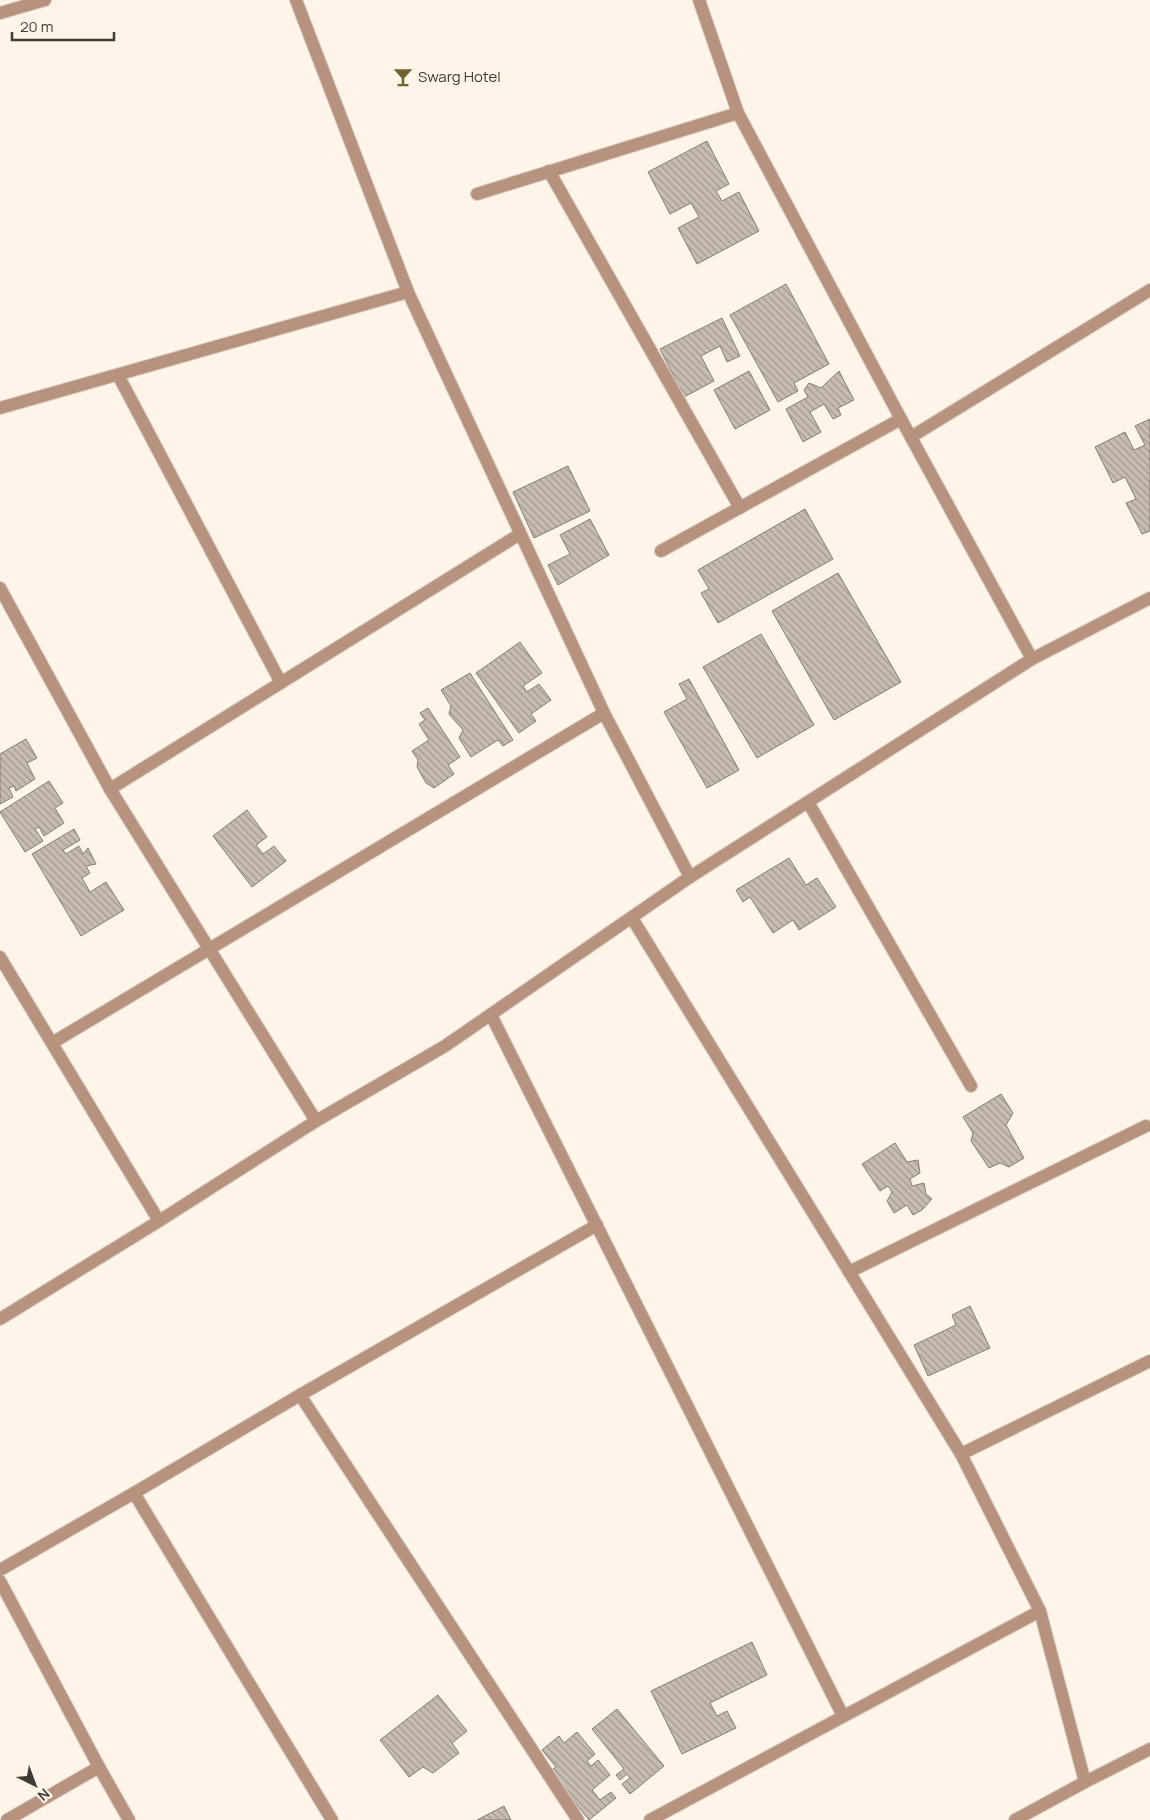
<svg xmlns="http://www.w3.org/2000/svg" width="1150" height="1820" font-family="Manrope,sans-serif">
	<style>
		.building { fill: url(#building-back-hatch); stroke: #877e73 }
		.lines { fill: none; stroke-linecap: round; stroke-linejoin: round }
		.minor-casing { stroke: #d8cfc4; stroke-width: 14 }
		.minor { stroke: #b6927f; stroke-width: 12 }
		.labels { text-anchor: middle; stroke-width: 4; stroke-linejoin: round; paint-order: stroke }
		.poi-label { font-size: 15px; fill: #3e3a35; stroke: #fff4e8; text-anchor: start }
	</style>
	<defs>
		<pattern id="building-back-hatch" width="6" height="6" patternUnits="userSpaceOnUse" patternTransform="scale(1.25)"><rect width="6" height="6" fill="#c6bcb0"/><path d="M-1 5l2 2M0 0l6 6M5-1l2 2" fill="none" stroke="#a29a90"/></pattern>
	</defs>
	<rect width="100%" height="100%" fill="#fff4e8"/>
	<!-- building -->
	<g class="building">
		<path d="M707,141L729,184L716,191L722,201L739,192L759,231L697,264L678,228L699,217L691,203L670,214L648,172Z"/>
		<path d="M786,284L829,364L794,383L798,391L778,402L730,315Z"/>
		<path d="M722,318L740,356L727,362L720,346L701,356L714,381L684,397L660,349Z"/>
		<path d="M749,371L770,410L735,429L714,390Z"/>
		<path d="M839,371L854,400L838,408L841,415L833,419L824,404L810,412L821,432L803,442L786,409L808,397L804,390L809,383L821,388Z"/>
		<path d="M1150,419V531L1142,534L1126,503L1136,499L1125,477L1113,483L1095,447L1125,432L1134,450L1145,445L1135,426Z"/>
		<path d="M568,466L590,511L534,538L513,492Z"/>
		<path d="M805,509L833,559L718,623L701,593L709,589L698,570Z"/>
		<path d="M590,519L609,555L558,585L548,565L570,554L560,535Z"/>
		<path d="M838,573L901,682L834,720L772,611Z"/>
		<path d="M761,634L814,725L757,758L703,667Z"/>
		<path d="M520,642L542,673L523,686L527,692L539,684L551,700L531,714L536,721L519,733L476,673Z"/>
		<path d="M470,673L513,740L503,746L498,740L471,757L459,738L463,730L449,714L451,706L441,690Z"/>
		<path d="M689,679L739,770L707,788L664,712L687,699L679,684Z"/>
		<path d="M428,708L460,757L448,765L454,774L434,788L426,783L417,767L418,760L412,751L429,740L419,724L425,720L420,713Z"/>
		<path d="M26,739L37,758L27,763L35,779L16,791L14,786L9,788L13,797L0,804V754Z"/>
		<path d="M49,781L63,803L55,808L64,823L44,836L39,827L35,829L43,841L25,852L0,812Z"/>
		<path d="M247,810L267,837L256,845L263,854L274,846L286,861L252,887L213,836Z"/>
		<path d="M74,829L80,840L63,850L66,854L79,846L83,854L88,848L96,864L86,866L90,873L82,878L90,892L106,882L124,910L81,936L32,854Z"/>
		<path d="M789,858L806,885L817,878L836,907L799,930L793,920L773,933L750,897L743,902L736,890Z"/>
		<path d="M1001,1094L1013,1113L1006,1125L1024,1158L1009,1167L1000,1163L989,1168L971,1141L973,1133L963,1117Z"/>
		<path d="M895,1143L907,1162L918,1160L920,1173L910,1179L912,1186L924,1183L926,1194L932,1199L922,1210L913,1215L907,1205L894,1213L887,1201L892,1192L888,1186L880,1191L862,1164Z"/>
		<path d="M970,1306L990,1348L928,1376L914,1345L956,1325L952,1315Z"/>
		<path d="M752,1642L767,1675L710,1703L717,1716L727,1711L736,1728L682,1754L651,1691Z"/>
		<path d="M438,1695L467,1731L452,1743L459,1753L433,1773L423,1767L409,1777L380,1740Z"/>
		<path d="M617,1709L664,1766L630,1794L622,1784L630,1778L627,1774L620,1780L616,1775L624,1769L592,1729Z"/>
		<path d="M577,1732L595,1754L587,1761L591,1766L598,1760L610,1775L592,1790L600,1800L611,1792L616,1798L589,1820L550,1771L556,1767L542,1750L559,1736L564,1743Z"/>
		<path d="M504,1806L511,1820H477Z"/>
	</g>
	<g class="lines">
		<defs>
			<g id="minor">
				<path d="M296,0L408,292L604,713L690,877"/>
				<path d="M0,13L45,0"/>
				<path d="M549,171L740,508"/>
				<path d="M477,194L738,113"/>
				<path d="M118,375L281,683"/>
				<path d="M0,408L408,292"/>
				<path d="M911,437L1150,290"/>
				<path d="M661,551L901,419"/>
				<path d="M0,588L110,789L316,1121"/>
				<path d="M1032,659L1150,598"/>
				<path d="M110,789L520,534"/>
				<path d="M808,802L971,1086"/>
				<path d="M632,918L961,1454L1040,1611L1085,1782L1015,1820"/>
				<path d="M0,957L159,1221"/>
				<path d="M491,1015L843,1716"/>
				<path d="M52,1043L604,713"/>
				<path d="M849,1272L1146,1126"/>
				<path d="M0,1319L159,1221L316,1121L445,1046L690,877L1032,659L901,419L738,113L699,0"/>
				<path d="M300,1395L578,1820"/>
				<path d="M961,1454L1150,1361"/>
				<path d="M134,1493L332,1820"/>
				<path d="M0,1570L134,1493L300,1395L597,1225"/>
				<path d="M0,1581L99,1767L129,1820"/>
				<path d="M1085,1782L1150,1749"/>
				<path d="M7,1820L99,1767"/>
				<path d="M650,1820L1040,1611"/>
			</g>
		</defs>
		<!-- minor casing -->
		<use href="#minor" class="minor-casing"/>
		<!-- minor -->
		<use href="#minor" class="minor"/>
	</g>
	<!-- icons -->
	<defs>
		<symbol id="bar-bare" viewBox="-9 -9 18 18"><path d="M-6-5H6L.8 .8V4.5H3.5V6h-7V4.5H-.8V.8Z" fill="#716330" stroke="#fff4e8" stroke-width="2.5" paint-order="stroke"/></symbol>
	</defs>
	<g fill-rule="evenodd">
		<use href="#bar-bare" x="389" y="63" width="28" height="28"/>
	</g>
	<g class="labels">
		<!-- poi labels -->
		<g class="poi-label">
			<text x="418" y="82">Swarg Hotel</text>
		</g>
	</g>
	<!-- north arrow -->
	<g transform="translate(35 1785) rotate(138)" stroke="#fff4e8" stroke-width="4" paint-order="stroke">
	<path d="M0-4L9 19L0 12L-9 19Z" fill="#3e3a35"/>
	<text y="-8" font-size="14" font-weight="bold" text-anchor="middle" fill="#3e3a35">N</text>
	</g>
	<!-- scale -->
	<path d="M12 32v8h102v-8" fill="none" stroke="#3e3a35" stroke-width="2.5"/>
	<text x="20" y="32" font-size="15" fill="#3e3a35" stroke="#fff4e8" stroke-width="4" paint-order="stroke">20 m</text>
</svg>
